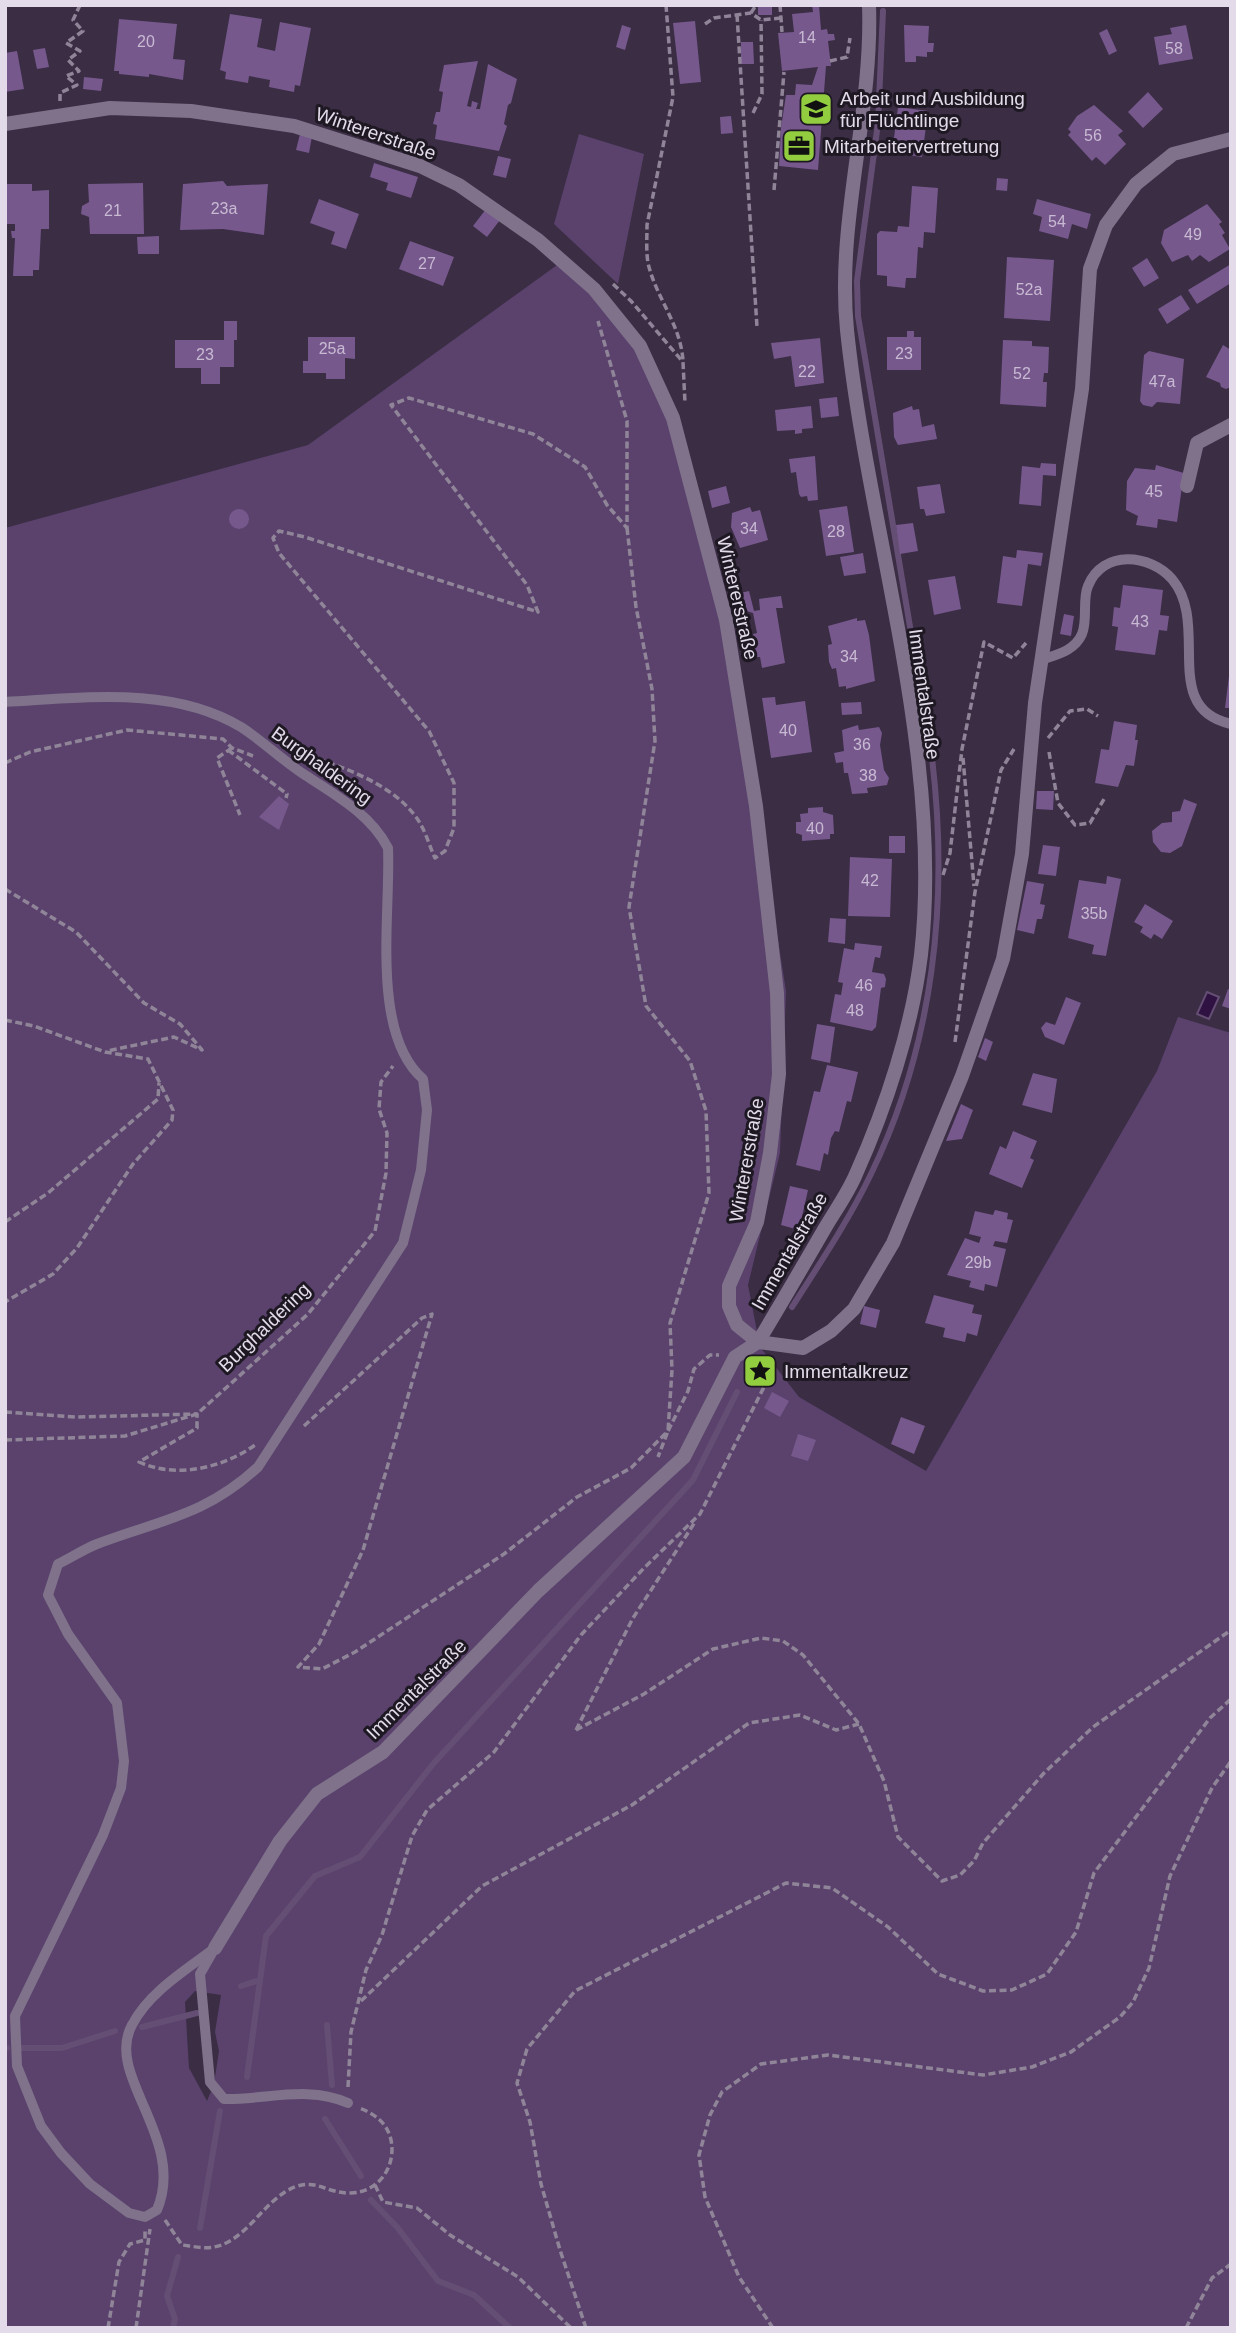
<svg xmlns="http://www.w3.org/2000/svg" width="1236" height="2333" font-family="Helvetica,sans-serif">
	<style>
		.green { fill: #5a426d; fill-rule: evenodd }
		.water { fill: #2f1241; stroke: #654e74; stroke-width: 2 }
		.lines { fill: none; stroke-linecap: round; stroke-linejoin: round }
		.stream { stroke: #654e74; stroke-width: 6 }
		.building { fill: #76588d }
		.path { stroke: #908598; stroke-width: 3.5; stroke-dasharray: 7 3.5; stroke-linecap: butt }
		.service { stroke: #7f728a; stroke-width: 10 }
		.minor { stroke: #7f728a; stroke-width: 14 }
		.labels { text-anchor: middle; stroke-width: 6; stroke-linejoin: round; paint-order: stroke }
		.number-label { font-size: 16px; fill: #c8bad3 }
		.poi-label { font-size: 19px; fill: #e3dbea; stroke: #1e1823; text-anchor: start }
		.street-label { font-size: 19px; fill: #e3dbea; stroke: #1e1823 }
	</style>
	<rect width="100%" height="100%" fill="#3a2d44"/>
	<!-- green -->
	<g class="green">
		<path d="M579,134L644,154L618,284L554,224Z"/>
		<path d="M564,260L603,291L674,417L728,621L786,991L780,1153L748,1285L760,1347L799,1397L926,1471L1157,1071L1178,1017L1231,1033V2328H5V528L308,445ZM195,1991L221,1995L215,2032L219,2051L214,2084L207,2101L189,2068L185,2002Z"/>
	</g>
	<!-- water -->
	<path class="water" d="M1207,992L1219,997L1209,1019L1197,1014Z"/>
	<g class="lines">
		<!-- stream -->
		<g class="stream">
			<path d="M792,1307C820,1263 849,1220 871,1174C934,1044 949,900 932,758L858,316L857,281L878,123L883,11"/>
			<path d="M241,1986L260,1980"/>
			<path d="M327,2025L332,2085"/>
			<path d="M142,2027L197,2013"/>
			<path d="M5,2048H7"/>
			<path d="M22,2048H62L115,2031"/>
			<path d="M247,2077L266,1936L315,1876L360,1857L433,1764L693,1480L737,1392"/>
			<path d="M325,2119L361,2176"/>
			<path d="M371,2200L397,2227L438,2281L474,2295L510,2328"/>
			<path d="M200,2228L220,2111"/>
			<path d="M173,2328L175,2319L167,2296L178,2257"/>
		</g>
	</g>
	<!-- building -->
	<g class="building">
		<rect x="758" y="5" width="14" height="10"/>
		<path d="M812,5H819L821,30L827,29L828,34H834L835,40L828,41L831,66H826L818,170L779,166L781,128L786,95H795L796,84L812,85L818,67L782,71L778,33L794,32L792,14L813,12Z"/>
		<path d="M230,14L262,19L257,47L275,51L280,22L311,28L300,86L295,85L294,92L269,87L270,80L249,76L248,83L225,79L226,72L220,70Z"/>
		<path d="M119,19L177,24L173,59L185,60L183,80L149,74V77L119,74V71H114Z"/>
		<path d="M695,21L701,82L680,84L673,23Z"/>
		<path d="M622,25L631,28L625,50L616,47Z"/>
		<path d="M904,25L929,26L928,43H934L933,52H927V57L916,56V62H905Z"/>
		<path d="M1186,25L1193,59L1159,65L1154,37L1172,34L1170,28Z"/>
		<path d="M1107,29L1117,51L1109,55L1099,33Z"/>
		<path d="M741,42H753L754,64H741Z"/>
		<path d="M45,48L49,67L37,69L33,50Z"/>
		<path d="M17,51L24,89L5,92V53Z"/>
		<path d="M478,61L467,106L471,107L472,101L478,103L476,109H480L488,64L517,79L511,103L508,105L504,124L507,126L499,151L435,139L437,125L433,124L436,112H440L443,92L439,91L444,65Z"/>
		<path d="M84,77L103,79L101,91L83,89Z"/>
		<path d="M1148,92L1163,109L1143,128L1128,112Z"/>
		<path d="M1094,105L1123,131L1118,135L1126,144L1105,165L1096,157L1092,161L1068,135L1071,132L1068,129L1077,116Z"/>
		<path d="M898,107L928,111L922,157L892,153Z"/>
		<path d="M731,116L733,133L721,134L720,117Z"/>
		<path d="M300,134L312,136L309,153L296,150Z"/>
		<path d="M498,156L511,159L506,178L493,175Z"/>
		<path d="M374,163L418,177L411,198L386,190L388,183L370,177Z"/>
		<path d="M997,178L1008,179L1007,191L996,190Z"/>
		<path d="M223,181L227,186L268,184L264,235L223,229L180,230L183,184Z"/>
		<path d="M143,183L144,234H90L89,217L81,214L82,206L89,202L88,184Z"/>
		<path d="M5,184H32V191L49,190V229H41L39,270H33V276H13L15,238H12L11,231H15V224H5Z"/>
		<path d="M912,186L938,188L935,233L924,232L923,248L918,247L916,278H906L905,288L887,286V276L877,275V234L880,231L897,232L898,226L909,227Z"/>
		<path d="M319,199L359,214L346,249L331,244L335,232L310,223Z"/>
		<path d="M1037,199L1091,214L1087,229L1072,224L1068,239L1039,231L1042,217L1033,214Z"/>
		<path d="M1207,204L1222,222L1219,224L1225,233L1222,235L1230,249L1209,262L1200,255L1192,261L1188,255L1172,262L1161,243L1164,230Z"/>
		<path d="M486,209L500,220L487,237L473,226Z"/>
		<path d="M159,236V254H138L137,237Z"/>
		<path d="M410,241L454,257L443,286L399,269Z"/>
		<path d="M1007,257L1054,260L1050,321L1004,318Z"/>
		<path d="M1147,258L1159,278L1144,287L1132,268Z"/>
		<path d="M1231,264V283L1197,304L1188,290Z"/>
		<path d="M1181,295L1190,309L1167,324L1158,309Z"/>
		<path d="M224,321H237V340H234V367H220V384H201V368H175V340H224Z"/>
		<path d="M907,331H914V337H921V370H887V337H907Z"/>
		<path d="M308,337H355V359L345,358V379H326V373H303V361H308Z"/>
		<path d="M820,338L824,383L795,387L791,356L774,359L771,343Z"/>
		<path d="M1003,340L1032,341V346L1049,347L1048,373H1044L1043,382H1047L1046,407L1000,404Z"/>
		<path d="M1223,345L1231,350V387L1226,389L1221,387L1220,383L1206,377Z"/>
		<path d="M1149,351L1184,359L1180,404L1157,402L1152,407L1143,405L1140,401L1144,355Z"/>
		<path d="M837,397L839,416L821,418L819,399Z"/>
		<path d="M811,406L813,428L802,429V433L795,434V430L777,431L775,410Z"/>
		<path d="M912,406L913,410L919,409L922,427L934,424L937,439L898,445L894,437L893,413Z"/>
		<path d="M815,456L818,500L808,501L807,496L801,497L799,494L796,472L791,473L789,459Z"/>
		<path d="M1041,463L1056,464V476L1043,475L1041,506L1019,504L1022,466L1040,468Z"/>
		<path d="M1156,465L1184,473L1177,522L1158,519L1157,528L1136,525L1138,516L1126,510L1127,481L1135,468L1155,470Z"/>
		<path d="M940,484L945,513L926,516L924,509H920L917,487Z"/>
		<path d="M726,486L730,503L712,508L708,491Z"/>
		<path d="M847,506L854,552L826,556L819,510Z"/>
		<path d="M750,507L752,512L760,510L768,540L740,548L731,527L732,513Z"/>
		<circle cx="239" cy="519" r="10"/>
		<path d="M913,523L918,551L900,554L896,525Z"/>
		<path d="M1017,550L1043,553L1041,566L1028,564L1022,606L997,603L1003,556L1016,558Z"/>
		<path d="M863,553L866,573L844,576L840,557Z"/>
		<path d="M955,576L961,609L934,615L928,580Z"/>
		<path d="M1123,585L1163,590L1160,615L1169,616L1167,631L1159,630L1155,655L1115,650L1118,627L1112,626L1114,607L1120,608Z"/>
		<path d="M749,591L754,611L760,610L759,599L781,596L783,608H776L785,663L762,668L760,657H756L753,634L757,633L753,613L740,609L736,594Z"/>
		<path d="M1064,614L1074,616L1071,636L1060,634Z"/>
		<path d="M857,618V621L865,620L869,635L875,681L846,689V686L839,687L836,668L832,669L829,662L828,645L832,644L828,626Z"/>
		<path d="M1229,676H1231V708H1225Z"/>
		<path d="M775,697L776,705L805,701L812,752L771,758L762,698Z"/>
		<path d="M861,702L862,714L842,715L841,703Z"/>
		<path d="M1114,721L1137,725L1135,740H1138L1134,766L1126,765L1118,787L1095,783L1101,749L1109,750Z"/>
		<path d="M858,725L859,730L879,727L882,733L880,745L884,770L889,778L887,785L867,788L868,793L852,794L848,773H844L843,762L836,763L834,753L844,751L842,730Z"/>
		<path d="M1037,791H1054L1053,810L1036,809Z"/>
		<path d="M279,796L289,804L279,830L259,817Z"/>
		<path d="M1184,799L1197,804L1182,846L1170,853L1161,852L1153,842L1152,831L1162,823L1172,822V812L1180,811Z"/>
		<path d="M823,807V812L833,815L834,834H830V839L802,841V835L796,833V822H801L800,814L808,813V808Z"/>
		<rect x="889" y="836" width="16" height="17"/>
		<path d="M1043,845L1060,847L1056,876L1038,874Z"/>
		<path d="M850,857L892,859L890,917L848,916Z"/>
		<path d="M1107,876L1121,879L1106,956L1092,954L1094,945L1068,938L1079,880L1106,884Z"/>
		<path d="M1027,881L1044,884L1040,904L1045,905L1042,919H1037L1034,934L1017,930Z"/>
		<path d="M1145,904L1173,921L1162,939L1154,934L1151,939L1140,932L1143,927L1134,922Z"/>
		<path d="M830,918L846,919L845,944L828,942Z"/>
		<path d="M855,943L882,946L880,958L875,957L872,972L884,974L886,979L885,987L881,988L876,1027L872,1031L830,1022L835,994L841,995L843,983L838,982L844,948L854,950Z"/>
		<path d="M1228,989L1231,990V1009L1222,1006Z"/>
		<path d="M1066,997L1081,1003L1064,1045L1045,1037L1041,1028L1046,1022L1055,1025Z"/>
		<path d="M817,1024L835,1027L830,1063L811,1059Z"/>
		<path d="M985,1038L993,1042L986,1061L978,1057Z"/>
		<path d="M827,1065L858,1072L851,1102L847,1101L839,1132L835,1131L831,1138L828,1155L824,1153L820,1171L796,1165L814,1091L820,1092Z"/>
		<path d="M1033,1073L1057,1079L1052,1113L1022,1105Z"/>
		<path d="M961,1104L973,1110L962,1139L946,1141Z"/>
		<path d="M1013,1131L1037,1141L1030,1158L1034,1160L1022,1188L989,1174L1000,1146L1006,1149Z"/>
		<path d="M790,1186L808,1190L799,1230L781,1225Z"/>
		<path d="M995,1210L1008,1213L1007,1219L1013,1220L1007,1243L995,1241L993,1246L1006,1249L997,1287L985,1284L984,1291L969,1287L971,1281L947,1275L965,1238L979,1243L981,1237L969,1234L975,1211L993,1215Z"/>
		<path d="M934,1295L974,1305L972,1313L982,1315L977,1336L967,1333L965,1342L943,1337L945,1328L925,1323Z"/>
		<path d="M864,1306L880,1310L876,1328L860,1324Z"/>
		<path d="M772,1392L789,1401L780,1417L764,1408Z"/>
		<path d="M901,1417L925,1426L914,1454L891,1444Z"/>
		<path d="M798,1434L816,1440L808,1461L791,1456Z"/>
	</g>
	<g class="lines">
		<!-- path -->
		<g class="path">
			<path d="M666,5L673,97L647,225C647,237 646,251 648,263C656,298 680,323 683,360"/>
			<path d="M780,5L782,32"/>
			<path d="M751,13L756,5"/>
			<path d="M737,15L757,327"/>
			<path d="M705,24L714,18L751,13L761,20L781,18"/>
			<path d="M830,61L847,57L850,38"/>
			<path d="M60,101V93L77,85L66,76L79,71L68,60L80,51L66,43L83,31L73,20L80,5"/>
			<path d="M753,113L762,94L761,20"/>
			<path d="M774,190L784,72"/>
			<path d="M613,284L631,301L683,362L685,403"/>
			<path d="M627,528L636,607L652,689L655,741L629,907L646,1006L690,1061L706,1111L709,1193L670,1323L672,1370L668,1431L658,1457"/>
			<path d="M1048,738L1070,711L1087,709L1098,716"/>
			<path d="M232,748L217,758L240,815"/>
			<path d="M228,750L287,794L286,798"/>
			<path d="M1049,752L1058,803L1075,825L1090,823L1104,799"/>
			<path d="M298,754L303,753C343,768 390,782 416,817C425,829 429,845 435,858L445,851L454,828V783L429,731L279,553L273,538L279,531L305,537L538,612L527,585L391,405L409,398L533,434L585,467L607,505L627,528V421L598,321"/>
			<path d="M963,758L974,886"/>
			<path d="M5,763L30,752L127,730L223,739L232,748L253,756"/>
			<path d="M943,875L950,853L962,749L984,642L1013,658L1026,643"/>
			<path d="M5,889L76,932L144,1003L180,1024L202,1050L174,1037L107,1051"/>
			<path d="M5,1020L34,1026L105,1052L148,1059L173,1110L172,1120L133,1164L77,1248L53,1274L5,1302"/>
			<path d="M955,1042L975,892L1001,770L1014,749"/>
			<path d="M5,1222L48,1193L158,1099L159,1083"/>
			<path d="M5,1412L75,1417L197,1414V1428L139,1462C176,1479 223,1468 255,1445"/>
			<path d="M304,1426L422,1318L432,1314L363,1550L319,1644L298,1667L322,1669L355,1652L504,1554L577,1497L631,1468L668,1431L688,1391L694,1369L710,1355H719"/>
			<path d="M5,1440L125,1436L197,1414L308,1314L375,1231L386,1173L387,1133L379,1109L381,1082L393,1066"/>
			<path d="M576,1730L644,1694L713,1649L761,1638L783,1641L803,1655L859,1724L884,1781L898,1837L942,1881L960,1875L974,1861L983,1843L1044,1773L1093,1727L1231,1630"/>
			<path d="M576,1730L633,1618L695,1522"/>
			<path d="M361,2001L482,1886L632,1805L749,1723L800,1715L836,1730L859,1724"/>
			<path d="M348,2087L351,2032L366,1970L382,1935L412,1836L427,1810L494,1752L581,1635L644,1568L700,1514L766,1383L761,1358"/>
			<path d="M375,2185L383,2202L417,2208L450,2235L518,2277L571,2328"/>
			<path d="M165,2220L182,2245C191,2246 204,2249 214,2247C243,2242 261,2207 285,2192C314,2174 324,2194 351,2193C381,2192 398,2163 390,2136C385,2121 373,2113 359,2108"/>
			<path d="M108,2328L119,2262L130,2244L145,2240V2230"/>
			<path d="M136,2328L150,2229"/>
			<path d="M586,2328L560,2250L541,2184L530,2122L517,2083L527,2049L575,1991L786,1883L832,1888L888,1927L938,1974L983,1991L1012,1990L1047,1974L1076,1932L1094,1873L1210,1718L1231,1699"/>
			<path d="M773,2328L739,2277L705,2197L699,2155L710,2115L722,2092L761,2064L828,2055L983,2075L1032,2067L1071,2052L1120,2017L1133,2002L1149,1968L1170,1876L1212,1788L1231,1761"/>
			<path d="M1186,2328L1212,2278L1231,2264"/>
		</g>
		<!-- service -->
		<g class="service">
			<path d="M1044,659C1059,654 1075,650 1082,634C1088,619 1082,600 1088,586C1103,549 1150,554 1172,579C1211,625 1159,708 1231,724"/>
			<path d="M5,702C82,698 171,685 241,727C263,741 283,761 305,775C336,795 371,815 388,848C391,913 370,1033 423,1079L427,1110L421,1170L403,1243L258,1467C205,1516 160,1520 97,1544C84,1549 71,1558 58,1564L48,1595L68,1634L117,1703L124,1761L121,1788L103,1835L15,2016L17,2066L41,2126L61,2153L90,2184L129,2213L145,2217L157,2210C187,2138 104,2076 132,2025C149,1992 186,1970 215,1948"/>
			<path d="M212,1953L200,1974L210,2082L224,2099C266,2100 308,2085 348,2103"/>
		</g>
		<!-- minor -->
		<g class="minor">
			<path d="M5,124L110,108L191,111L294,126L420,166L459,185L538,240L594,289L640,346L673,418L726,620L756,806L777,993L779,1074L770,1153L757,1222L729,1286V1306L737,1325L758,1342L803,1348L831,1331L854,1309L893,1243L962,1076L1003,959L1022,854L1035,703L1082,389L1090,269L1106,225L1136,184L1173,154L1231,139"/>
			<path d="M1187,486L1197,443L1231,425"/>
			<path d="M215,1948L280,1841L317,1794L383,1752L538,1591L684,1457L735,1357L758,1342C781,1304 803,1266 825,1228C835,1211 848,1193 856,1174C886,1107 912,1028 921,955C944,752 868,532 847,330C836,222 873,113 869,5"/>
		</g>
	</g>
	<!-- icons -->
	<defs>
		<symbol id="university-square" viewBox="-11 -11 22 22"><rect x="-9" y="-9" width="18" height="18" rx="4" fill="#92cd3f" stroke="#1e1823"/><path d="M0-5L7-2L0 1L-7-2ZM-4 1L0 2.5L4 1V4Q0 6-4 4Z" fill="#111"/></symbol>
		<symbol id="office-square" viewBox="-11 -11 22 22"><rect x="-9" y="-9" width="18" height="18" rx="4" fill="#92cd3f" stroke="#1e1823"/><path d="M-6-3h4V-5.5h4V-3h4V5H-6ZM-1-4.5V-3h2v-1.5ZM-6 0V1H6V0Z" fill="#111"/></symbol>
		<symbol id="sight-square" viewBox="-11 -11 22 22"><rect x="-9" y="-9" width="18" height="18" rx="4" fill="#92cd3f" stroke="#1e1823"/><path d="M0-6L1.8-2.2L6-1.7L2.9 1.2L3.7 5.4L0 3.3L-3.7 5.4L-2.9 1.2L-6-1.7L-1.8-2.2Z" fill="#111"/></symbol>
	</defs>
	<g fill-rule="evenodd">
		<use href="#university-square" x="797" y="90" width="38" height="38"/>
		<use href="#office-square" x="780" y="127" width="38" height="38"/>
		<use href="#sight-square" x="741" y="1352" width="38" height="38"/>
	</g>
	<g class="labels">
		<!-- number labels -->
		<g class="number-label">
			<text x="807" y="43">14</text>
			<text x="146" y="47">20</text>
			<text x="1174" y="54">58</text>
			<text x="1093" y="141">56</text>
			<text x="224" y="214">23a</text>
			<text x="113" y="216">21</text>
			<text x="1057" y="227">54</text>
			<text x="1193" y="240">49</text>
			<text x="427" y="269">27</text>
			<text x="1029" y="295">52a</text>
			<text x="332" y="354">25a</text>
			<text x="904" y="359">23</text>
			<text x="205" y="360">23</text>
			<text x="807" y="377">22</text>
			<text x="1022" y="379">52</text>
			<text x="1162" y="387">47a</text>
			<text x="1154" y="497">45</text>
			<text x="749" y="534">34</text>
			<text x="836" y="537">28</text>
			<text x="1140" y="627">43</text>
			<text x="849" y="662">34</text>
			<text x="788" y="736">40</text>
			<text x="862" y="750">36</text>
			<text x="868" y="781">38</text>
			<text x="815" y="834">40</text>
			<text x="870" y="886">42</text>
			<text x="1094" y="919">35b</text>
			<text x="864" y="991">46</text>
			<text x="855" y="1016">48</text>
			<text x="978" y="1268">29b</text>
		</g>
		<!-- poi labels -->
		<g class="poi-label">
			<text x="840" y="105">Arbeit und Ausbildung<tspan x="840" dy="22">für Flüchtlinge</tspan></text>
			<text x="824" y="153">Mitarbeitervertretung</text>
			<text x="784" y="1378">Immentalkreuz</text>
		</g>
		<!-- street labels -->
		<g class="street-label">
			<text transform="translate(376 133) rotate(19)" y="7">Wintererstraße</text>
			<text transform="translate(738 598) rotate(77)" y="7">Wintererstraße</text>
			<text transform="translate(925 694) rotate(82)" y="7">Immentalstraße</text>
			<text transform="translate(322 765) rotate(36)" y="7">Burghaldering</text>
			<text transform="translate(746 1160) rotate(-80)" y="7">Wintererstraße</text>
			<text transform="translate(789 1251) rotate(-60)" y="7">Immentalstraße</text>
			<text transform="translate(264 1327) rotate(-44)" y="7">Burghaldering</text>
			<text transform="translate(416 1689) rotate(-45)" y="7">Immentalstraße</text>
		</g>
	</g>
	<!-- border -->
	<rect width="1236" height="2333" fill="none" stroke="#e3dbea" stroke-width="14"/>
</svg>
